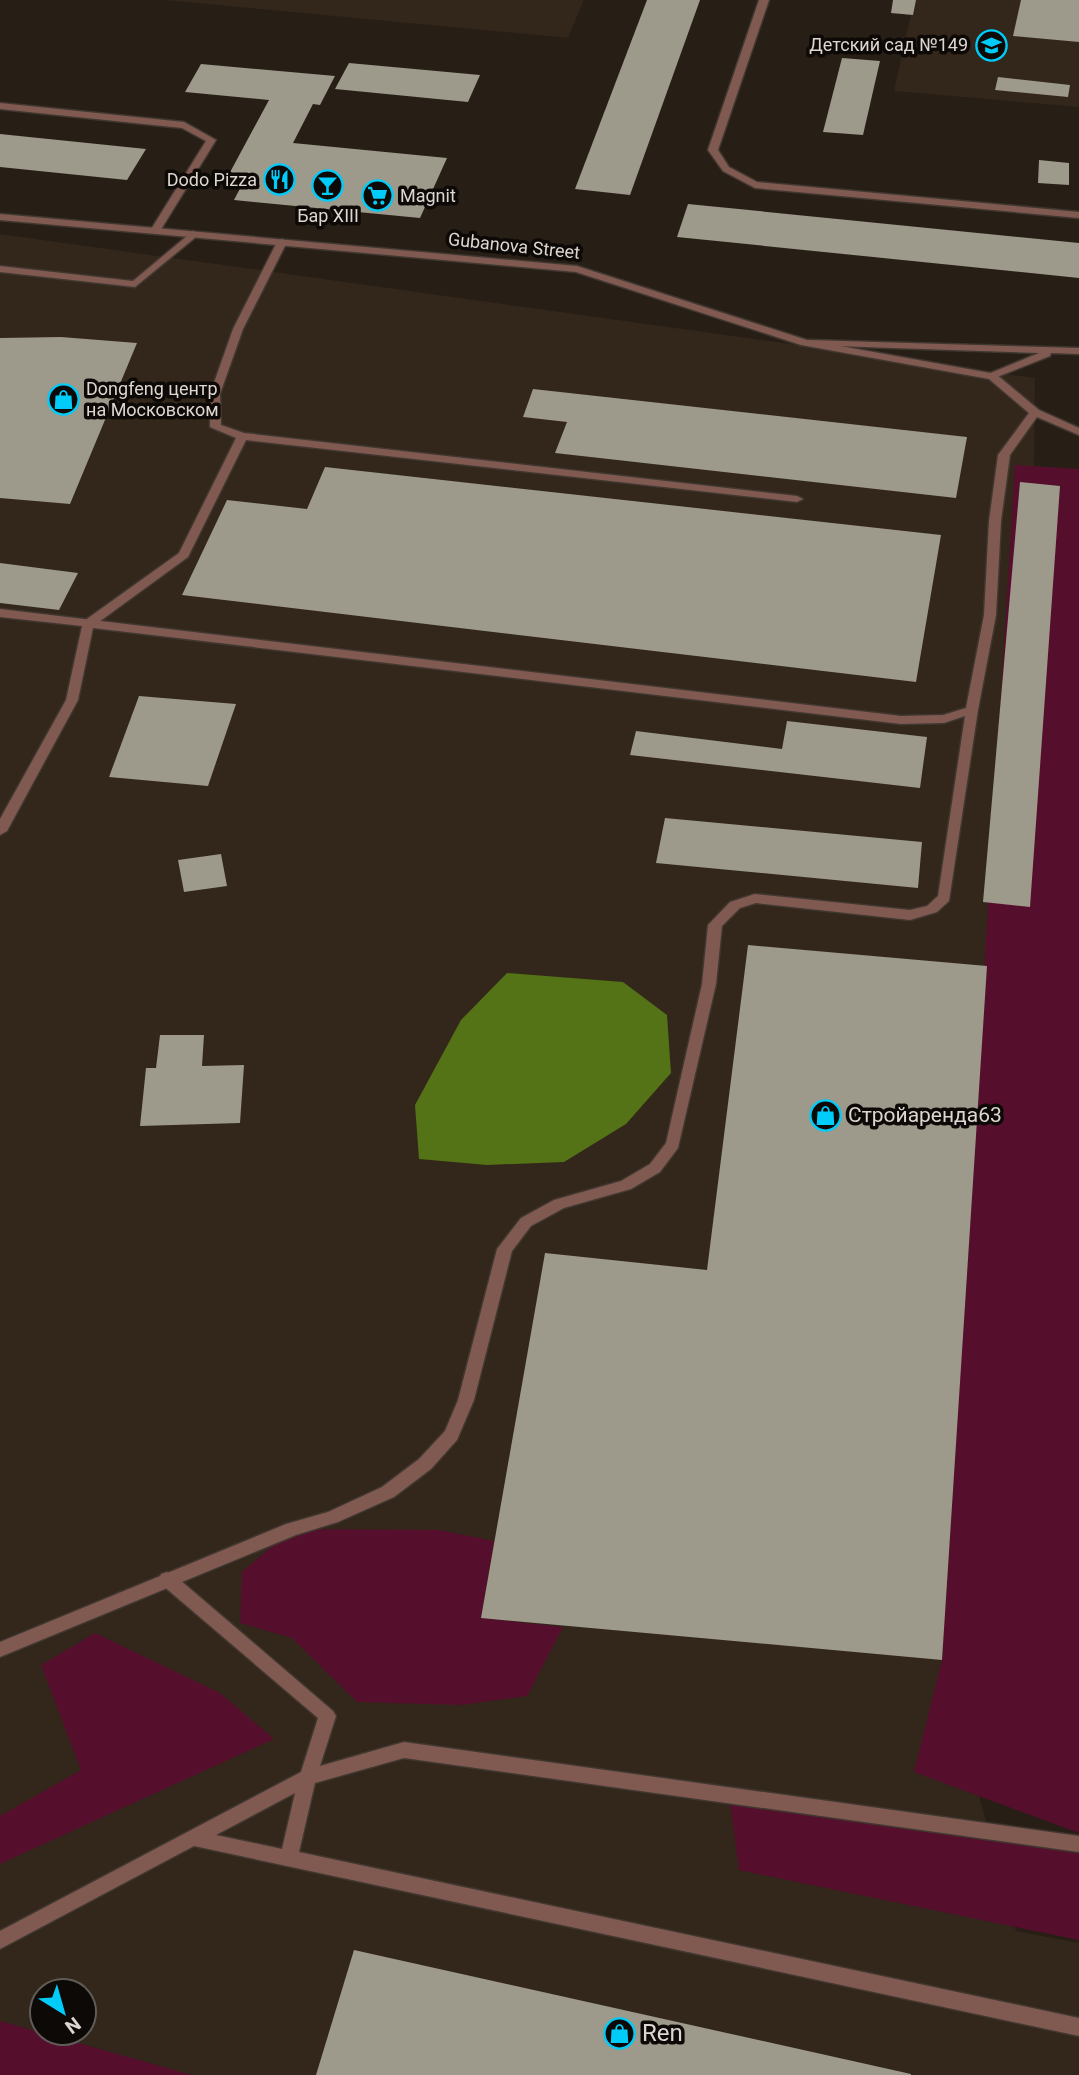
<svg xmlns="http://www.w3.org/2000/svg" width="1079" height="2075" font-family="Roboto,sans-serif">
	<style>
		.built { fill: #33261a; fill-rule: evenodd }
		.green { fill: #550f2d }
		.water { fill: #547216 }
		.building { fill: #9d998b }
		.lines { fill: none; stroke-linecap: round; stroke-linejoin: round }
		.service-casing { stroke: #403830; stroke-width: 3 }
		.minor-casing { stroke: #403830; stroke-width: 3 }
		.service { fill: #805951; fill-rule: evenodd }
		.minor { fill: #805951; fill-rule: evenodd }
		.labels { text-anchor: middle; stroke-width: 7; stroke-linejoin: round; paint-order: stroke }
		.far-poi-label { font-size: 18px; fill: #ddd6d1; stroke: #0d0906; text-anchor: end }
		.far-street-label { font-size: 18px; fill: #ddd6d1; stroke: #0d0906 }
		.poi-label { font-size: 21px; fill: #ddd6d1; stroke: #0d0906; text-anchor: start }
		.near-poi-label { font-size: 24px; fill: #ddd6d1; stroke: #0d0906; text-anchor: start }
	</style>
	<rect width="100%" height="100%" fill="#271e16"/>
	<!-- built -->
	<g class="built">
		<path d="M165,0H584L568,38Z"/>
		<path d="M914,0H1079V107L894,91Z"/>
		<path d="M0,234L1035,378L1028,934L942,1660L1016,1931L1079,1943V2075H0ZM42,1991H84V2033H42Z"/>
	</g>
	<!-- green -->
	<g class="green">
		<path d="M1015,465L1079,469V1833L914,1772L942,1660Z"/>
		<path d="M292,1529L439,1530L494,1541L481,1618L563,1627L527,1696L462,1705L357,1702L292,1638L240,1623L242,1572Z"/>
		<path d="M95,1633L220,1693L274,1739L0,1864V1816L81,1770L41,1665Z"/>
		<path d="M729,1795L1079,1844V1940L739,1870Z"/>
		<path d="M0,2021L192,2075H0Z"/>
	</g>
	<!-- water -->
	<path class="water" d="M507,973L623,982L667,1015L671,1073L626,1124L564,1162L487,1165L419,1159L415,1105L461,1020Z"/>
	<!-- building -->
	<g class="building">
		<path d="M647,0H700L630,195L575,189Z"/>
		<path d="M893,0H916L913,15L891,13Z"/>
		<path d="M1021,0H1079V42L1013,36Z"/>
		<path d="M842,58L880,61L863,135L823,132Z"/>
		<path d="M349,63L480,75L468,102L335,89Z"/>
		<path d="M201,64L335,76L320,105L313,104L293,143L447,158L420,218L234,200L246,177L228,176L269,100L185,92Z"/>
		<path d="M998,77L1070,85L1068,97L995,90Z"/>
		<path d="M0,134L146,149L127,180L0,167Z"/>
		<path d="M1039,160L1069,163V185L1038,183Z"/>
		<path d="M688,204L1079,243V278L677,237Z"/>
		<path d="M61,337L137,343L70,504L0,498V338Z"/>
		<path d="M533,389L967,437L956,498L555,453L567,422L523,417Z"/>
		<path d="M325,467L941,535L916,682L182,595L227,500L307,509Z"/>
		<path d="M1020,482L1060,486L1030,907L983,902Z"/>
		<path d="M0,563L78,573L59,610L0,603Z"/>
		<path d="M139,696L236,704L208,786L109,777Z"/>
		<path d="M787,721L927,737L920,788L630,755L636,731L782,749Z"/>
		<path d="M665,818L922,842L918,888L656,863Z"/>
		<path d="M221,854L227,886L184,892L178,860Z"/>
		<path d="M748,945L987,966L942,1660L481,1618L545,1253L707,1270Z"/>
		<path d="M160,1035H204L202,1066L244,1065L240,1123L140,1126L146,1068H156Z"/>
		<path d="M354,1950L911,2074V2075H316Z"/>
	</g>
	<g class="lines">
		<defs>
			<g id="service">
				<path d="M759,0H769L718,150L729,167L757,182L1079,212V218L755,188L723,171L708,150Z"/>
				<path d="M0,103L184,122L216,140L160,231L155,234L150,231L206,141L182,128L0,109Z"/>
				<path d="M193,231L198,234L197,236L135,287L0,272V266L133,281Z"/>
				<path d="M282,239L287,242L243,329L220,394L221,425L244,433L797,496L803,499L797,502L246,440L188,557L92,627H84L82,624L84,621L179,553L236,438L210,427V394L233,329L277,242Z"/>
				<path d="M809,340L1079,348V354L1051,353L1050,356L992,379L987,376L988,374L1039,353L805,345L804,343Z"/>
				<path d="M167,1572L173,1574L333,1711L336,1716L320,1766L404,1742L1079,1836V1852L404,1758L315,1783L299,1852L1079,2018V2036L194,1846L0,1949V1931L301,1772L318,1718L161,1584L159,1579L161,1574ZM295,1793L282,1849L216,1835Z"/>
			</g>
			<path id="minor" d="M0,214L577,266L807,340L996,374L1039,410L1079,428V435L1037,417L1010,455L1001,521L996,615L978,710L949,901L937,912L910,920L756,903L740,908L722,926L716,984L678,1148L660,1172L631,1189L564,1208L531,1226L512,1251L474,1400L457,1440L431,1469L394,1497L338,1522L296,1535L0,1657V1642L286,1524L328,1512L382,1487L419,1459L445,1431L458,1400L497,1249L521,1218L554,1200L621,1181L650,1164L666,1143L702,984L708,925L730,902L755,894L910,910L927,906L938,896L965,716L944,723L901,724L93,628L78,700L7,831L0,835V819L66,700L82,626L0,617V609L901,716L943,715L966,708L984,615L989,521L998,455L1029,413L989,379L801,345L576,272L0,220Z"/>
		</defs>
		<!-- service casing -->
		<use href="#service" class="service-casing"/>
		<!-- minor casing -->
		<use href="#minor" class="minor-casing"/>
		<!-- service -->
		<use href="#service" class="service"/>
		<!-- minor -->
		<use href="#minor" class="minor"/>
	</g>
	<!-- icons -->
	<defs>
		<symbol id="school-ring" viewBox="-11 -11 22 22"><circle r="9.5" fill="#0d0906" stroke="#00cbf9" stroke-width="1.5"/><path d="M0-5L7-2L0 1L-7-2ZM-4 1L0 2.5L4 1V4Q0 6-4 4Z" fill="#00cbf9"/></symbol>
		<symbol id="restaurant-ring" viewBox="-11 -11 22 22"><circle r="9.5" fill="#0d0906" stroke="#00cbf9" stroke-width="1.5"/><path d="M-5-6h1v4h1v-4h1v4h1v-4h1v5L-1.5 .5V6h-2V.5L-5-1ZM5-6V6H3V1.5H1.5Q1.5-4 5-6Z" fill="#00cbf9"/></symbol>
		<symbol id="bar-ring" viewBox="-11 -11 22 22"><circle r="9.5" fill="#0d0906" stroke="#00cbf9" stroke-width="1.5"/><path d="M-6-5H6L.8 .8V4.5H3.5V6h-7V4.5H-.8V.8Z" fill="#00cbf9"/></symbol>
		<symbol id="supermarket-ring" viewBox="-11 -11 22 22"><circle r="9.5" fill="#0d0906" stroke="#00cbf9" stroke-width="1.5"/><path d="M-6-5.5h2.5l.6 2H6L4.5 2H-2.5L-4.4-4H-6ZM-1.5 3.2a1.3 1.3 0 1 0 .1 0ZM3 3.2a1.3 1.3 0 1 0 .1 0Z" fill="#00cbf9"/></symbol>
		<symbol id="shop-ring" viewBox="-11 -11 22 22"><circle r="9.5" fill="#0d0906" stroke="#00cbf9" stroke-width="1.5"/><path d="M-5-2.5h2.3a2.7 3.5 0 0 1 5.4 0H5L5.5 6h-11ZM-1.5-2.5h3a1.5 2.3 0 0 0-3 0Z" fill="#00cbf9"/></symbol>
	</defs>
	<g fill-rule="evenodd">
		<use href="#school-ring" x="974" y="28" width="35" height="35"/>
		<use href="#restaurant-ring" x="262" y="162" width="35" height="35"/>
		<use href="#bar-ring" x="310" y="168" width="35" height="35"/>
		<use href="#supermarket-ring" x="360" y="178" width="35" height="35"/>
		<use href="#shop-ring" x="46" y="382" width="35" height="35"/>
		<use href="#shop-ring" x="808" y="1098" width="35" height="35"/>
		<use href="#shop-ring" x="602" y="2016" width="35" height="35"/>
	</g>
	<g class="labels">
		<!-- far-poi labels -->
		<g class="far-poi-label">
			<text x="968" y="51">Детский сад №149</text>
			<text x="257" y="186">Dodo Pizza</text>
			<text x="400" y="202" text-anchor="start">Magnit</text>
			<text x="328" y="222" text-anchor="middle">Бар XIII</text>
			<text x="86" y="395" text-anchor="start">Dongfeng центр<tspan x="86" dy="21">на Московском</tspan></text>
		</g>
		<!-- far-street labels -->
		<g class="far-street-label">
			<text transform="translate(514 246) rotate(6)" y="6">Gubanova Street</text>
		</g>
		<!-- poi labels -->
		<g class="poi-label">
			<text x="848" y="1122">Стройаренда63</text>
		</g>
		<!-- near-poi labels -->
		<g class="near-poi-label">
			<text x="642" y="2041">Ren</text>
		</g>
	</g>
	<!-- north arrow -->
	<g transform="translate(63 2012) rotate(143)"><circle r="33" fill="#0d0906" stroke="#605b57" stroke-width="2"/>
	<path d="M0-5L12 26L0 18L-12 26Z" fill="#00cbf9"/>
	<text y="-10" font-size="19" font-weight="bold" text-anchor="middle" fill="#ddd6d1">N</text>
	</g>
</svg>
